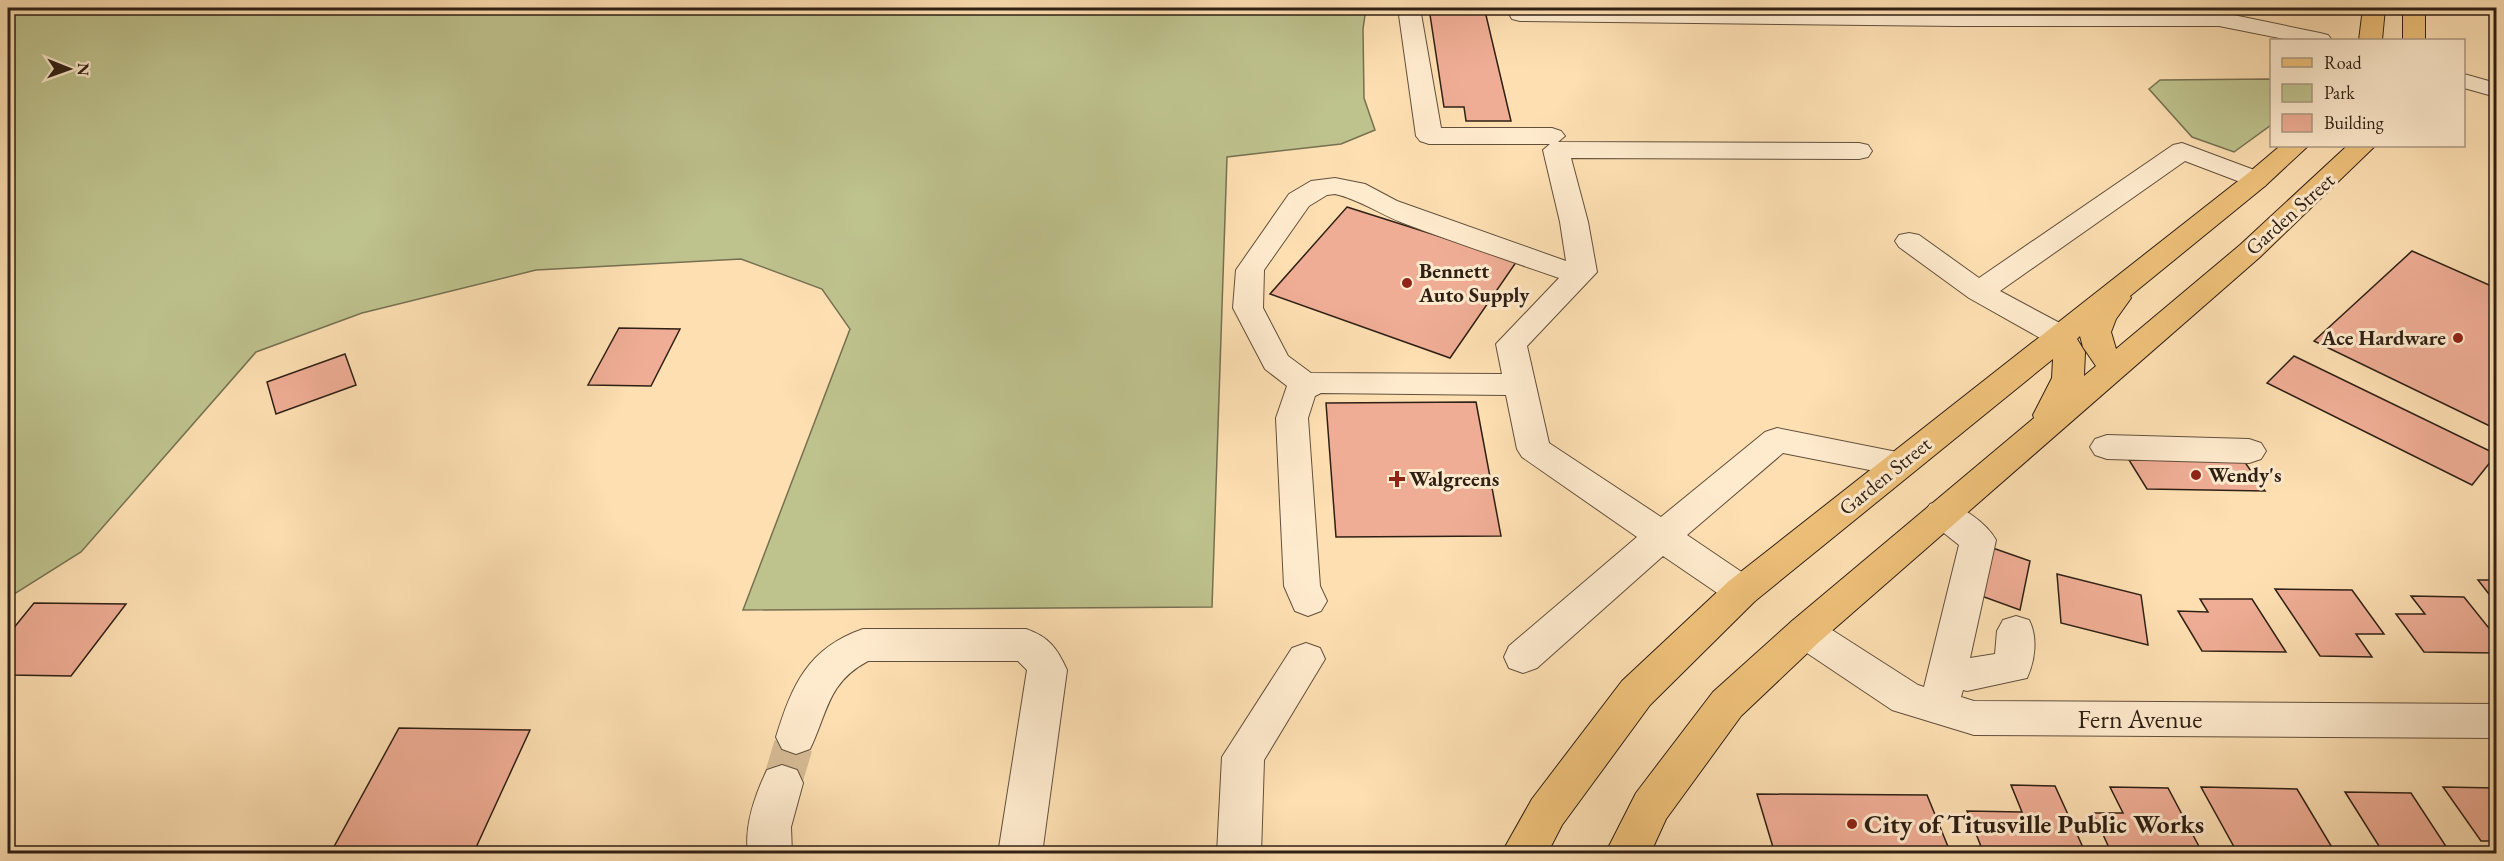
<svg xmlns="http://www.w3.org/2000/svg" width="2504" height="861" font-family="'EB Garamond',serif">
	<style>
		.green { fill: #bec28d; stroke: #767151; stroke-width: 1.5 }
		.building { fill: #efad95; stroke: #2f2015; stroke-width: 1.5 }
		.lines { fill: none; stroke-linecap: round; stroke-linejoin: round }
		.minor-tunnel { stroke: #d4b993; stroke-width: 39; stroke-dasharray: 39 20; stroke-linecap: butt }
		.minor-casing { stroke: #62503c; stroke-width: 2 }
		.major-casing { stroke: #2f2015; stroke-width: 2 }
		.minor { fill: #feeacd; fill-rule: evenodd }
		.major { fill: #eec079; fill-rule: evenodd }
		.poi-dot { fill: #8f2418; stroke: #feeacd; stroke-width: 2 }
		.labels { text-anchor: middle; stroke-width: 6; stroke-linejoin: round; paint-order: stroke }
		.street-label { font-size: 21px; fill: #2f2015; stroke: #feeacd }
		.poi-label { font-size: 21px; font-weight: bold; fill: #2f2015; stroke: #feeacd; text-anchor: start }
		.near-street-label { font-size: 26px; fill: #2f2015; stroke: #feeacd }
		.near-poi-label { font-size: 26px; font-weight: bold; fill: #2f2015; stroke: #feeacd; text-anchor: start }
	</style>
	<rect width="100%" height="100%" fill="#fddfb2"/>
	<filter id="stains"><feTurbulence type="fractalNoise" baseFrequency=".00333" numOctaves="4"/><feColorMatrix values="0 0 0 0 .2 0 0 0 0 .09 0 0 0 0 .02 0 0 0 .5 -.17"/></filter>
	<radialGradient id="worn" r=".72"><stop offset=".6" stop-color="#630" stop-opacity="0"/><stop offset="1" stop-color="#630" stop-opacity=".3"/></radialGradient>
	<!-- green -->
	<g class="green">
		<path d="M8,8H1366L1363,29L1364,98L1375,130L1341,144L1227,157L1212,607L743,610L850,329L822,289L741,259L536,270L362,313L256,352L81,552L8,598Z"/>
		<path d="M2271,79V125L2234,152L2192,137L2149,89L2160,80Z"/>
	</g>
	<!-- building -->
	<g class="building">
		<path d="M1429,8H1495L1485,11L1511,121H1466L1464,107H1444Z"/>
		<path d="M1347,207L1517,261L1450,358L1270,294Z"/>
		<path d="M2412,251L2496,288V429L2314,341Z"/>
		<path d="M619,328L680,329L651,386L588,385Z"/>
		<path d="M345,354L356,385L276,414L267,382Z"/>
		<path d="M2294,356L2496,454V455L2472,485L2267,383Z"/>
		<path d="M1476,402L1501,536L1336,537L1326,403Z"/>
		<path d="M2129,460L2244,461L2265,491L2147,489Z"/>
		<path d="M1987,546L2030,561L2020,610L1976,594Z"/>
		<path d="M2057,574L2141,595L2148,645L2061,623Z"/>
		<path d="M2478,580H2496V603Z"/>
		<path d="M2275,589L2352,590L2384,634H2356L2372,657L2320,656Z"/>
		<path d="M2411,596L2464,597L2496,637V653L2424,652L2396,614H2425Z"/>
		<path d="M2200,599H2252L2286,652L2202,651L2178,611L2208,612Z"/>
		<path d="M34,603L126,604L71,676L8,675V635Z"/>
		<path d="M399,728L530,730L473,854H330Z"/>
		<path d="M2011,785L2055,786L2086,854H1984L1967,811L2022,812Z"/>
		<path d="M2110,787L2168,788L2203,854H2112L2093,813H2123Z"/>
		<path d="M2201,787L2297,789L2336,854H2238Z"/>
		<path d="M2443,787L2496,788V841H2481Z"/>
		<path d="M2345,792L2411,793L2451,854H2384Z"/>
		<path d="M1757,794L1927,795L1951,854H1775Z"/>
	</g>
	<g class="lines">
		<!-- minor-tunnel -->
		<path class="minor-tunnel" d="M782,783L796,737"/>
		<defs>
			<g id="minor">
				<path d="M1398,8H1420L1441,128H1552L1561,131L1565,136L1558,142L1859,143L1868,145L1872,151L1868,157L1859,159L1571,158L1588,222L1597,272L1527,346L1549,443L1661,517L1765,432L1777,428L1912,455L1917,464L1912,473L1900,476L1783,453L1687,535L1755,581L1761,591L1755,601L1742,605L1729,601L1663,556L1537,668L1523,673L1509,668L1504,657L1509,646L1637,537L1522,457L1517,449L1506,395L1321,393L1315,396L1308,418L1320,586L1327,601L1321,611L1308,616L1295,611L1284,586L1276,418L1287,386L1265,369L1233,308L1236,270L1289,194L1311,181L1335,178L1365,184L1397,201L1566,261L1560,222L1543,150L1550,144H1429L1420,141L1416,136ZM1335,194C1358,199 1380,214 1403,223C1454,242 1507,260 1559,278L1496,344L1502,374L1311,373L1288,356L1263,308L1264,270L1309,206L1327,195Z"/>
				<path d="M1519,8L2219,12L2320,33L2328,35L2332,40H2289L2219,26H1957L1520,21L1512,19L1509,14L1512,9Z"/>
				<path d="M2464,74L2496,83V97L2464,88Z"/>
				<path d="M2182,143L2265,174L2269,180L2265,186L2256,188L2185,161L2000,291L2071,329L2075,336L2071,343L2060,346L2049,343L1969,298L1899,247L1895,241L1899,235L1909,233L1919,235L1979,278L2173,145Z"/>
				<path d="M2107,435L2249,439L2261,443L2266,451L2261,459L2249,463L2107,459L2095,455L2090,447L2095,439Z"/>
				<path d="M1942,500C1961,506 1986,522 1996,540L1970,658L1995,654L1997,631L2003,620L2016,616L2029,620C2038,637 2035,661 2027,678L1967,691L1963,690L1961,697L1974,701L2496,704V738L1974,735L1892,710L1792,643L1786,632L1792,621L1805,617L1818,621L1918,685L1924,687L1959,545L1930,522L1924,513L1930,504Z"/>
				<path d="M863,629H1026C1049,637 1057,648 1067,670L1042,854H998L1027,670L1018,661H868C827,683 828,712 810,749L796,754L782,749L776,737C792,685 808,648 863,629Z"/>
				<path d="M1306,643L1320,648L1325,659L1264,760L1261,854H1217L1222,757L1292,648Z"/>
				<path d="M782,765L797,770L803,783L791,827L792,854H748C744,825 755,795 767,770Z"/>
			</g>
			<g id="major">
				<path d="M2363,8H2385L2382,40H2359Z"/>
				<rect x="2403" y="8" width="22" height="32"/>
				<path d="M2280,146H2308L2265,186L2130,296L2131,298L2116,319L2111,332L2116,349L2240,245L2347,146H2375L2260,257L1818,643L1741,716L1666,819L1650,854H1605L1636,793L1713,692L1792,621L2034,418L2033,415L2052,378L2053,359L1755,601L1650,705L1562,825L1547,854H1501L1532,799L1622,681L1729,581L2247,174ZM2080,336L2083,347L2096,366L2084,376L2085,352L2077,339Z"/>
			</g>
		</defs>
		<!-- minor casing -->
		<use href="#minor" class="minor-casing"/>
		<!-- major casing -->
		<use href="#major" class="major-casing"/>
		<!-- minor -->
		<use href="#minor" class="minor"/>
		<!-- major -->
		<use href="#major" class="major"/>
	</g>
	<!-- markers -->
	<g class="poi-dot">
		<circle cx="1407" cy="283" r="6"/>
		<circle cx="2458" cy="338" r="6"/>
		<circle cx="2196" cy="475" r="6"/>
		<path d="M1394 470h6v6h6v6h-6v6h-6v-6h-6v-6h6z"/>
		<circle cx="1852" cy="824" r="6"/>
	</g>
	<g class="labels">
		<!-- street labels -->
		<g class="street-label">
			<text transform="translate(2290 214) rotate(-42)" y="7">Garden Street</text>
			<text transform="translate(1885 476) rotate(-39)" y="7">Garden Street</text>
		</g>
		<!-- poi labels -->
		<g class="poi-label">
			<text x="1419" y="278">Bennett<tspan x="1419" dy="24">Auto Supply</tspan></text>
			<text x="2446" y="345" text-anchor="end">Ace Hardware</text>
			<text x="2208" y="482">Wendy's</text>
			<text x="1409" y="486">Walgreens</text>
		</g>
		<!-- near-street labels -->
		<g class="near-street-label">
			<text x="2140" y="728">Fern Avenue</text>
		</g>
		<!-- near-poi labels -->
		<g class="near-poi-label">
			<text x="1864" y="833">City of Titusville Public Works</text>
		</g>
	</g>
	<!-- margin -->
	<rect width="2504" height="861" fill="none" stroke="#fddfb2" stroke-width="30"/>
	<rect x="9" y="9" width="2486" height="843" fill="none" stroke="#2f2015" stroke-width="3"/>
	<rect x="15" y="15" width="2474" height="831" fill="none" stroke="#2f2015" stroke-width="1.5"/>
	<!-- legend -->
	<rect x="2270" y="39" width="195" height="108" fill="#feeacd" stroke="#ab9983" stroke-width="1.5"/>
	<rect x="2282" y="58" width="30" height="9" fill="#eec079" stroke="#ab9983" stroke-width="1.5"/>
	<text x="2324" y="69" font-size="18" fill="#2f2015">Road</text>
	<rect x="2282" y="84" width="30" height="18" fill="#bec28d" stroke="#ab9983" stroke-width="1.5"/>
	<text x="2324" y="99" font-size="18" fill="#2f2015">Park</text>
	<rect x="2282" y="114" width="30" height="18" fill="#efad95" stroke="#ab9983" stroke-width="1.5"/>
	<text x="2324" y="129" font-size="18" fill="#2f2015">Building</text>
	<!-- north arrow -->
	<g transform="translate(69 69) rotate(91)" stroke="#feeacd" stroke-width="4.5" paint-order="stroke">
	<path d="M0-4.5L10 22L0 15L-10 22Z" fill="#2f2015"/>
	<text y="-9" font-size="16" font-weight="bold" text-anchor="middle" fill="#2f2015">N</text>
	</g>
	<rect width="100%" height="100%" filter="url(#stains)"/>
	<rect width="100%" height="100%" fill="url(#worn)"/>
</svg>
